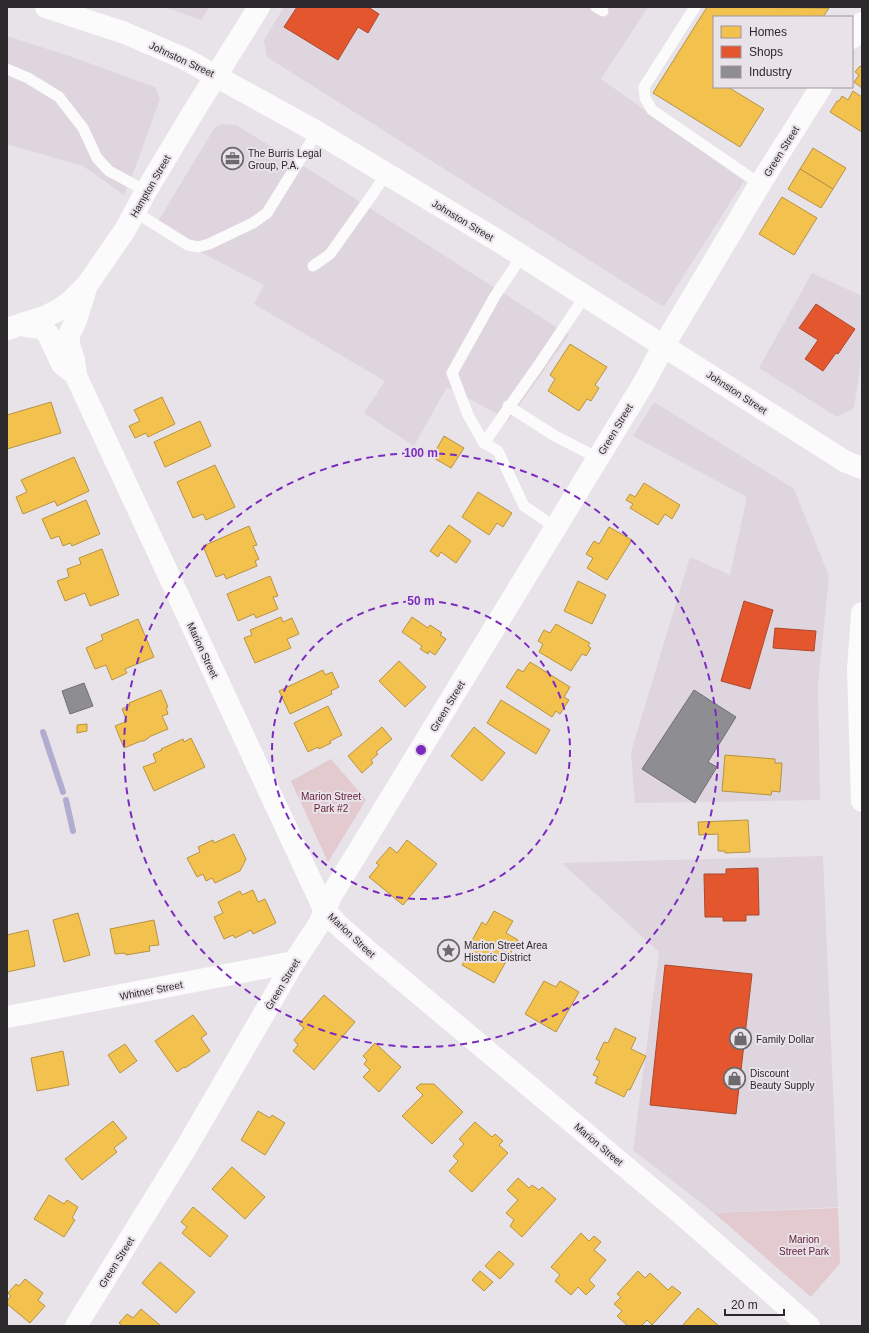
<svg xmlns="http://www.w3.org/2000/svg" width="869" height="1333" font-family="Arial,sans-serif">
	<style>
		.built { fill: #ded5de }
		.green { fill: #e2cacf }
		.homes { fill: #f2c14e; stroke: #b69344 }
		.shops { fill: #e4572e; stroke: #ac492d }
		.industry { fill: #8d8d92; stroke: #706f73 }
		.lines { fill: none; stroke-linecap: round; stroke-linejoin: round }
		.stream { stroke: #b0add0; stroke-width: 6 }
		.service { stroke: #fcfbfc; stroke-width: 11 }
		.minor { stroke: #fcfbfc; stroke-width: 22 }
		.tertiary { stroke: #fcfbfc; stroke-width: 22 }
		.secondary { stroke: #fcfbfc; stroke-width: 22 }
		.ring { fill: none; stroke: #7b2cbf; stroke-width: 2; stroke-dasharray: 7 5 }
		.labels { text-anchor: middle; stroke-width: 4; stroke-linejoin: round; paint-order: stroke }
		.street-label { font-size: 10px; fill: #2b292b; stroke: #e9e2e9 }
		.poi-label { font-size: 10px; fill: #2b292b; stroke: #e9e2e9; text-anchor: start }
		.park-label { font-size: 10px; fill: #621f31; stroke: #e9e2e9 }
		.centre { fill: #7b2cbf; stroke: #e9e2e9; stroke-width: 2 }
		.ring-label { font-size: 12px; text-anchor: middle; font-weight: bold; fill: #7b2cbf; stroke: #e9e2e9; stroke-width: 4; stroke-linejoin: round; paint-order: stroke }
	</style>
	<rect width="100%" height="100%" fill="#e8e3e8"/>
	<!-- built -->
	<g class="built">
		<path d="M165,7H209L201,20Z"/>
		<path d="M284,7H648L601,79L744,181L665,305L662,306L267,57L264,40Z"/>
		<path d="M7,36L69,56L155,87L160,99L135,168L124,195L83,166L7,144Z"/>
		<path d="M222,124L236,125L313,172L569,335L509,420L447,387L414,446L364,413L385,381L254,304L264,285L154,228L215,127Z"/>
		<path d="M812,273L862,296V354L854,408L837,417L759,368Z"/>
		<path d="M654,402L794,489L829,576L818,685L820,800L635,803L631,752L690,557L730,575L747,497L633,436Z"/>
		<path d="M823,856L838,1207L714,1213L633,1150L659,952L562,863Z"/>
	</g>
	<!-- green -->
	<g class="green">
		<path d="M331,759L366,800L328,862L291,781Z"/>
		<path d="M838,1208L840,1263L811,1297L714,1213Z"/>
	</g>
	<!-- homes -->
	<g class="homes">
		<path d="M707,7L829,8L823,17H714V87H728L764,109L740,147L653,93Z"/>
		<path d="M860,66L862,68V88L854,82L859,75L855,72Z"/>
		<path d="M853,91L862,97V132L830,112L837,101H839L842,96L848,100Z"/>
		<path d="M813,148L846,168L833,189L800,169Z"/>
		<path d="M800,169L833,189L821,208L788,189Z"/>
		<path d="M782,197L817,218L794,255L759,234Z"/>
		<path d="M570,344L607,367L595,385L599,388L591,401L587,399L579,411L548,391L555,379L550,375Z"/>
		<path d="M162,397L175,424L148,437L146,433L135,438L129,426L140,421L134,410Z"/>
		<path d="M51,402L61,433L7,449V415Z"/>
		<path d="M200,421L211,446L165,467L154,442Z"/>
		<path d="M444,436L464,448L451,468L432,457Z"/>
		<path d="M74,457L89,491L57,506L55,501L23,514L16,497L27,492L21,480Z"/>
		<path d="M215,465L235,507L206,520L203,514L193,518L177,482Z"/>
		<path d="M644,483L680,505L672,519L665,514L658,525L630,508L633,504L626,500L630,494L635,497Z"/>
		<path d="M478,492L512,513L503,527L497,523L489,535L462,517Z"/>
		<path d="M86,500L100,534L72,546L70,543L63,546L59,536L51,539L42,519Z"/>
		<path d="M449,525L471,541L456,563L441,552L438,557L430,551Z"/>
		<path d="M249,526L257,545L253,546L259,559L255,561L257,566L226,579L224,574L216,577L203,546Z"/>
		<path d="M609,527L632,540L607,580L587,568L593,558L586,554L594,541L599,544Z"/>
		<path d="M102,549L119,595L90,606L85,593L65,601L57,581L69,577L67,569L81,564L79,558Z"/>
		<path d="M270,576L278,596L273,597L278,609L256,618L254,614L238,621L227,594Z"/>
		<path d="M578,581L606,595L592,624L564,611Z"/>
		<path d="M281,617L283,622L292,618L299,634L287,639L291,648L255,663L244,638L252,635L250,630Z"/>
		<path d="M412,617L428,628L430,625L442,633L440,635L446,639L435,655L429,651L428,654L420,649L422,646L402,632Z"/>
		<path d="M138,619L154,657L125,669L127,673L112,680L106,665L95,669L86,648L103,640L101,635Z"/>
		<path d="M556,624L590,643L588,646L591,648L586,656L582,654L571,671L539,652L543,644L538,641L544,630L550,633Z"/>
		<path d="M399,661L426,687L405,707L379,681Z"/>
		<path d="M530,662L570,687L564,697L569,700L560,714L556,711L552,717L506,687L518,669L523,672Z"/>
		<path d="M323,670L325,675L332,672L339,687L331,691L332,694L290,714L279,691Z"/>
		<path d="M161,690L168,707L166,708L168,714L162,716L168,729L151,736L144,741H141L124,748L115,726L127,721L122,709L130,705L129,703Z"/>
		<path d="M501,700L550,730L536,754L487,723Z"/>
		<path d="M328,706L342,735L330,741L331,743L319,749L318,747L308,752L294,723Z"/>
		<path d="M87,724V731L77,733V725Z"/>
		<path d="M382,727L392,739L376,752L378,754L371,760L373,763L362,773L348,756Z"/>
		<path d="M474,727L505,753L482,781L451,756Z"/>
		<path d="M191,738L205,767L154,791L143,767L156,762L153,754L162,750L161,749L183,739L184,742Z"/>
		<path d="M725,755L775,759V763H782L780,792L772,791L771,795L722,791Z"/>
		<path d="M748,820L750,852L725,853V851H718V834L699,835L698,822Z"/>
		<path d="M234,834L246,859L240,871L215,883L212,878L206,881L203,874L197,877L187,858L200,852L198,847L213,840L214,843Z"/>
		<path d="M407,840L437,864L403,905L369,877L379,865L376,863L390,847L397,853Z"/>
		<path d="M253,890L258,902L265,899L276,923L253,934L251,930L235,938L233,935L224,939L214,917L223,913L218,902L240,891L242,895Z"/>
		<path d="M494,911L513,921L506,933L518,940L494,983L462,965L473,946L470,944L482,922L486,925Z"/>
		<path d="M78,913L90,955L64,962L53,920Z"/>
		<path d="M154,920L159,945L149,946L150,951L126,955L125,953L115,954L110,929Z"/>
		<path d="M28,930L35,966L7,972V935Z"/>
		<path d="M544,981L556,987L560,981L579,992L556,1032L525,1014Z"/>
		<path d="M324,995L355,1022L314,1070L293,1051L298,1045L294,1040L304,1028L299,1024Z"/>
		<path d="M193,1015L207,1034L201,1038L210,1051L185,1068L184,1067L177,1072L155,1041Z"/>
		<path d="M615,1028L636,1038L631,1049L646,1056L630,1090L628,1089L624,1097L595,1083L598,1077L593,1075L600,1061L596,1059L604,1042L608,1043Z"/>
		<path d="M375,1043L401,1067L379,1092L363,1077L370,1070L364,1064L367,1060L363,1056Z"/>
		<path d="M125,1044L137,1061L120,1073L108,1055Z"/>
		<path d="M63,1051L69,1085L37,1091L31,1058Z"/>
		<path d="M420,1084H434L463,1112L432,1144L402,1116L423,1095L416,1088Z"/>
		<path d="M258,1111L270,1118L272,1115L285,1123L265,1155L241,1140Z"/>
		<path d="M113,1121L127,1138L114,1148L117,1152L82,1180L65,1159Z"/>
		<path d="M475,1122L492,1137L495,1134L503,1141L499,1145L508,1153L472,1192L449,1171L458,1161L453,1156L464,1144L459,1139Z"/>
		<path d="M232,1167L265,1197L245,1219L212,1189Z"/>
		<path d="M518,1178L529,1188L532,1185L539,1190L542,1187L556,1199L522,1237L510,1226L514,1220L506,1213L518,1200L507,1190Z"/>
		<path d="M49,1195L64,1204L67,1200L78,1207L72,1218L75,1220L64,1237L34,1219Z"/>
		<path d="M193,1207L228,1236L210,1257L182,1233L187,1227L181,1222Z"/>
		<path d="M581,1233L589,1241L594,1236L601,1242L594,1250L606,1260L589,1280L595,1286L586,1295L578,1287L571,1295L555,1281L560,1275L551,1267Z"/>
		<path d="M499,1251L514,1264L500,1279L485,1266Z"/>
		<path d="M160,1262L195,1292L176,1313L142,1283Z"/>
		<path d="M480,1271L493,1282L484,1291L472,1280Z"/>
		<path d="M638,1271L645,1278L650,1273L668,1290L672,1286L681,1293L652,1325L647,1320L641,1326H628L617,1316L622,1311L614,1304L621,1297L617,1294Z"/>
		<path d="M25,1279L43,1293L38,1300L45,1306L30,1323L7,1304V1301L11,1296L8,1293L16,1284L19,1286Z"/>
		<path d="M698,1308L719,1326H682Z"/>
		<path d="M141,1309L161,1326H123L119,1323L127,1314L133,1318Z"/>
	</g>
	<!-- shops -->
	<g class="shops">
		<path d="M297,7H368L379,14L368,33L358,27L338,60L284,27Z"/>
		<path d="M816,304L855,329L838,354L836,353L823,371L805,359L818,340L799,328Z"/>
		<path d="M744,601L773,610L750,689L721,681Z"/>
		<path d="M775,628L816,631L814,651L773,648Z"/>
		<path d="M758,868L759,915H746V921H723V917H705L704,874H726V869Z"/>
		<path d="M665,965L752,974L736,1114L650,1105Z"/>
	</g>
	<!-- industry -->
	<g class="industry">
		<path d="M84,683L93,706L70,714L62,691Z"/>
		<path d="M694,690L736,717L708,762L717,767L695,803L642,769Z"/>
	</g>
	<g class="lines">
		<!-- stream -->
		<g class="stream">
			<path d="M43,732L63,792"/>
			<path d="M66,800L73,831"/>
		</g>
		<!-- service -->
		<g class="service">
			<path d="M596,7L603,11"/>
			<path d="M695,7L644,87L645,98L652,110L760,184"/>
			<path d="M7,69L28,78L59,97L83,128L97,158L109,171L146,191"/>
			<path d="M135,212L188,245L198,247L209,244L253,223L267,213L317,132"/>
			<path d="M522,256L495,296L452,373L468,415L484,443L498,451L524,506L555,527"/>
			<path d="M313,266L330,254L367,202L387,173"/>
			<path d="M508,406L555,436L598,458"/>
			<path d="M484,443L540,363L585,296"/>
		</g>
		<!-- minor -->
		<g class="minor">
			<path d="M852,38L862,23"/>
			<path d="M87,285L76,320L69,335V345L74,360L76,376L324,909L337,924L369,952L677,1210L809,1326"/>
			<path d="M25,323L26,326L41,328L48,334L62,364L69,370"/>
			<path d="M7,329L47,316L60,309L72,300L87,285L125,230L146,191L197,106L259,7"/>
			<path d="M664,345L760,184L821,87"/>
			<path d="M7,1017L294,962"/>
		</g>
		<!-- tertiary -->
		<path class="tertiary" d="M76,1326L186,1148L294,962L319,924L331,896L645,381L664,345"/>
		<!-- secondary -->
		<g class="secondary">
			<path d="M46,7L125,33L185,59L317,132L500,242L846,462L862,468"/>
			<path d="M862,613L858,670L862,801"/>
		</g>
	</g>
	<!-- distance rings -->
	<g class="ring">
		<circle cx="421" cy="750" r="149"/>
		<circle cx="421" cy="750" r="297"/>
	</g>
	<!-- icons -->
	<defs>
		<symbol id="office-ring" viewBox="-11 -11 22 22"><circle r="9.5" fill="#e9e2e9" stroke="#6d6a6d" stroke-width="1.5"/><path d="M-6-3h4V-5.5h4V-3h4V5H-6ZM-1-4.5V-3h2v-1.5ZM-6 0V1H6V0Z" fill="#6d6a6d"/></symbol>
		<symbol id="sight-ring" viewBox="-11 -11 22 22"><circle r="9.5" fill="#e9e2e9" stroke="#6d6a6d" stroke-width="1.5"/><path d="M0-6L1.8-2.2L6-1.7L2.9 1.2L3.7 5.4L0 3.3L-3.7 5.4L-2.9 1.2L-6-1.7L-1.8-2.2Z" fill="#6d6a6d"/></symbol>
		<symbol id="shop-ring" viewBox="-11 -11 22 22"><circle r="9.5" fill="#e9e2e9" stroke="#6d6a6d" stroke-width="1.5"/><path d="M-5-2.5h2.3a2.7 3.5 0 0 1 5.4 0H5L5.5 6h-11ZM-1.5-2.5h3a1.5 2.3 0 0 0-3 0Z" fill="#6d6a6d"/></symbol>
	</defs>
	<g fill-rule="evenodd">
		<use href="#office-ring" x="220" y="146" width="25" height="25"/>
		<use href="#sight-ring" x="436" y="938" width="25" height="25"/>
		<use href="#shop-ring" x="728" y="1026" width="25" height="25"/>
		<use href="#shop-ring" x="722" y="1066" width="25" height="25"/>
	</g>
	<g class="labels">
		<!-- street labels -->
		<g class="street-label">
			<text transform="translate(182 59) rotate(25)" y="4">Johnston Street</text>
			<text transform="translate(781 151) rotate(-58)" y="4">Green Street</text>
			<text transform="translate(150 186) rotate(-60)" y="4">Hampton Street</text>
			<text transform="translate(463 220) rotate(31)" y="4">Johnston Street</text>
			<text transform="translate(737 392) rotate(33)" y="4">Johnston Street</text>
			<text transform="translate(615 429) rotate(-59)" y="4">Green Street</text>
			<text transform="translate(203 650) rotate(65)" y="4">Marion Street</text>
			<text transform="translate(447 706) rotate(-59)" y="4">Green Street</text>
			<text transform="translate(352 935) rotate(43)" y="4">Marion Street</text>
			<text transform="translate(282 984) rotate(-59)" y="4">Green Street</text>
			<text transform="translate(151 990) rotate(-11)" y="4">Whitner Street</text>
			<text transform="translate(599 1144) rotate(40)" y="4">Marion Street</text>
			<text transform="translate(116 1262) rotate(-58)" y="4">Green Street</text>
		</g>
		<!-- poi labels -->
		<g class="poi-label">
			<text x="248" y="157">The Burris Legal<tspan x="248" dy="12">Group, P.A.</tspan></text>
			<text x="464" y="949">Marion Street Area<tspan x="464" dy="12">Historic District</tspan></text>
			<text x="756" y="1043">Family Dollar</text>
			<text x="750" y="1077">Discount<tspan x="750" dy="12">Beauty Supply</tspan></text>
		</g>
		<!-- park labels -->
		<g class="park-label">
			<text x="331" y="800">Marion Street<tspan x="331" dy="12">Park #2</tspan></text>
			<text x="804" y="1243">Marion<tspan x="804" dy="12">Street Park</tspan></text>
		</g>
	</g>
	<circle cx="421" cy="750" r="6" class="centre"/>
	<g class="ring-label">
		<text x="421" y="457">100 m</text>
		<text x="421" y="605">50 m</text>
	</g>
	<!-- border -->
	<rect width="869" height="1333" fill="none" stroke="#2b292b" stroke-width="16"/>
	<!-- legend -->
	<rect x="713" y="16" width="140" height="72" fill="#e9e2e9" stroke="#9d989d"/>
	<rect x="721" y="26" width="20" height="12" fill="#f2c14e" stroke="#9d989d"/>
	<text x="749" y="36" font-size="12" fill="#2b292b">Homes</text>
	<rect x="721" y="46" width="20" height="12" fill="#e4572e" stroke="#9d989d"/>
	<text x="749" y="56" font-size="12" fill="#2b292b">Shops</text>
	<rect x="721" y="66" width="20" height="12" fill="#8d8d92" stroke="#9d989d"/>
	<text x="749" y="76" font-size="12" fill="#2b292b">Industry</text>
	<!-- scale -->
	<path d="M725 1309v6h59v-6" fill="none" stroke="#2b292b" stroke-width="2"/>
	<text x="731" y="1309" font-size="12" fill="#2b292b" stroke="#e9e2e9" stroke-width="3" paint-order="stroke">20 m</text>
</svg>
